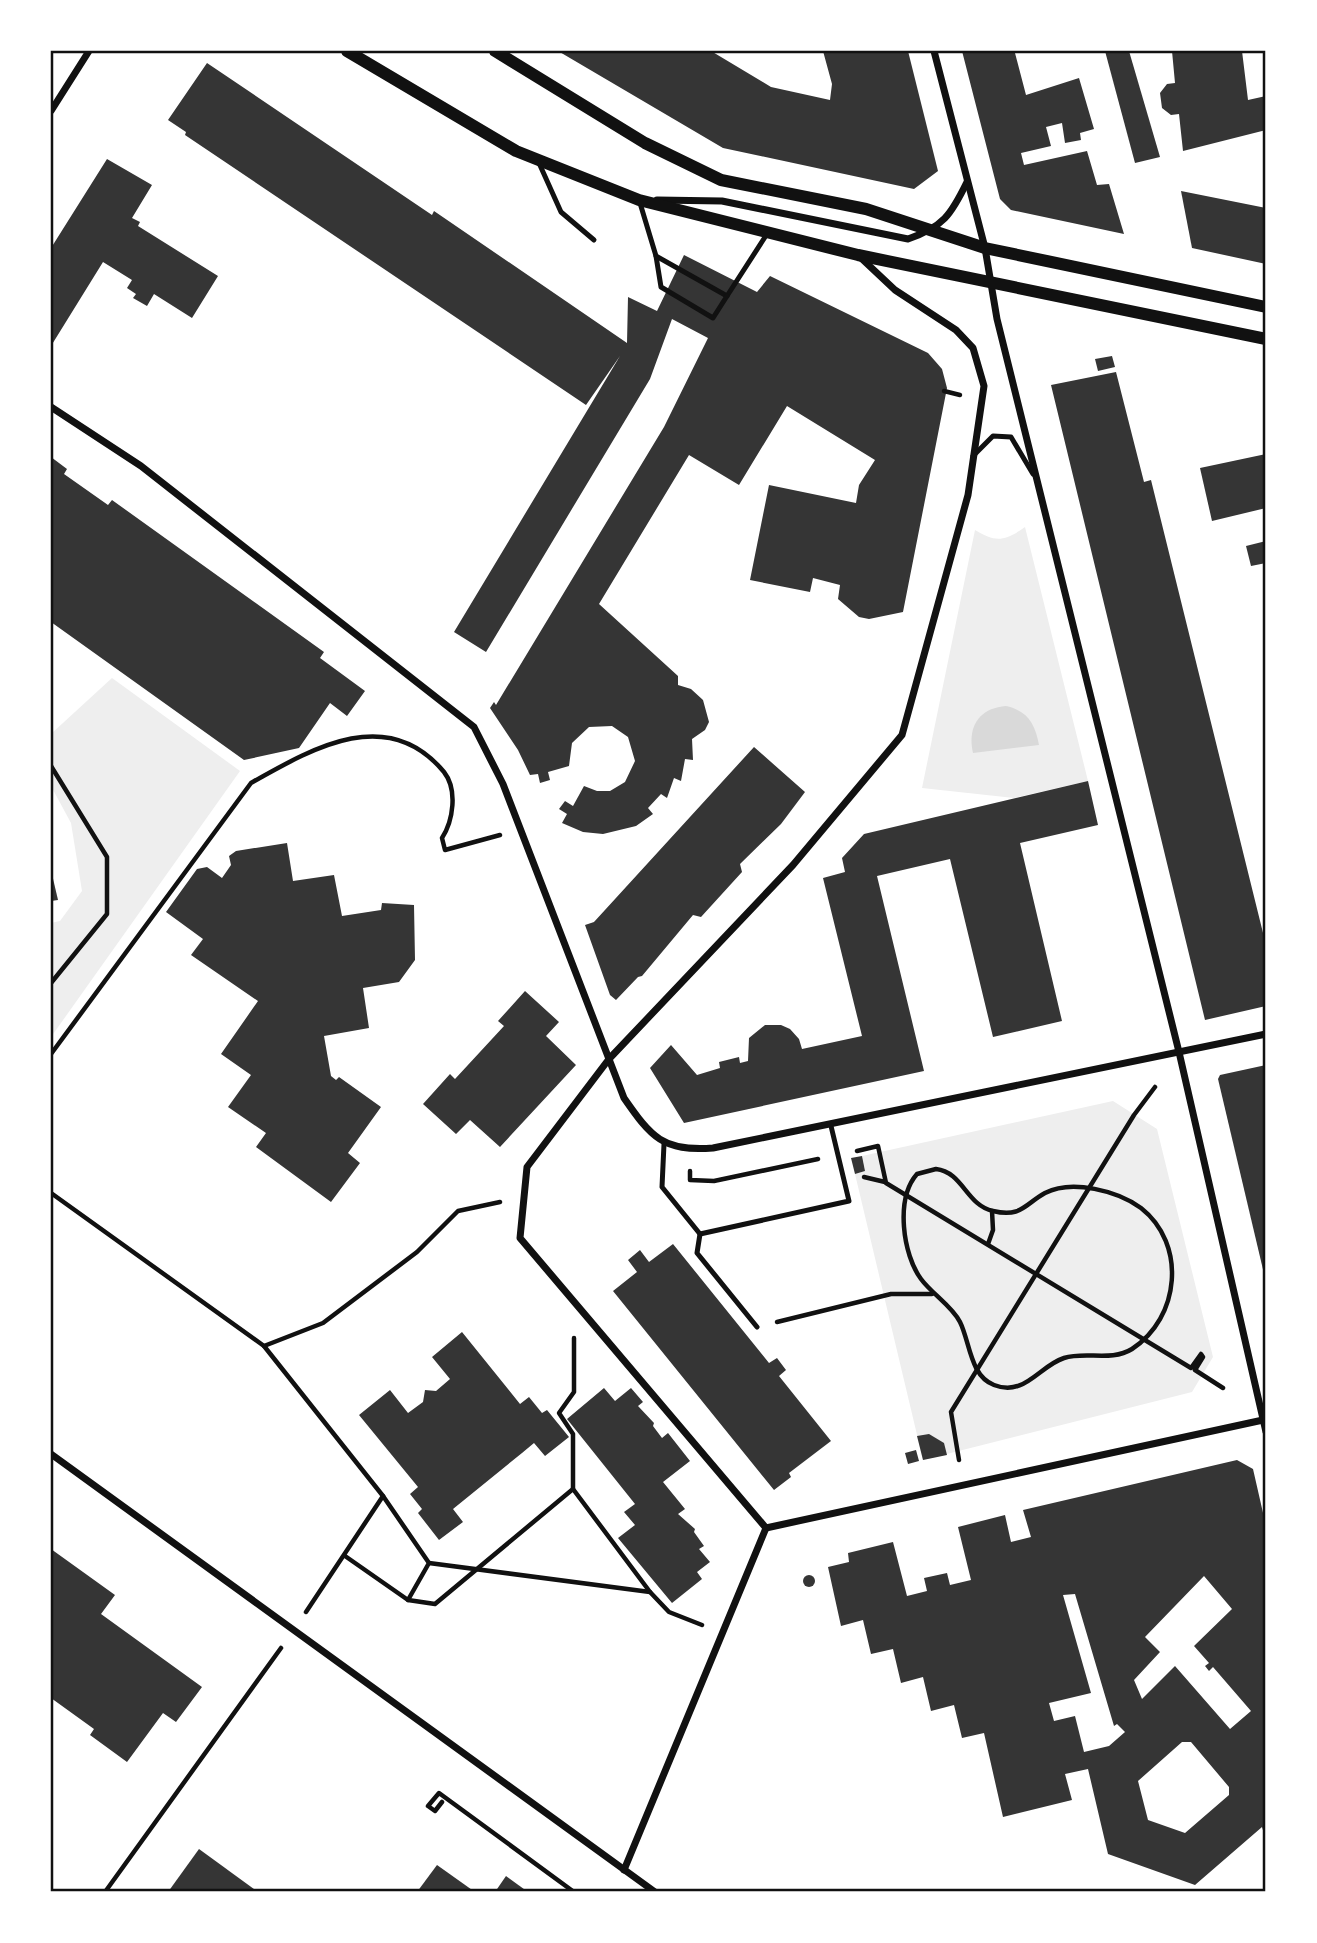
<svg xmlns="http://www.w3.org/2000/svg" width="1317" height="1943" font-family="'Noto Sans',sans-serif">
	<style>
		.green { fill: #eee }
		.water { fill: #d9d9d9 }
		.building { fill: #353535; fill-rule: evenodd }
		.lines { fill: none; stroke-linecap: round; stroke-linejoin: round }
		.path { stroke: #111; stroke-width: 4.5 }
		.service { stroke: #111; stroke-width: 5 }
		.minor { stroke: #111; stroke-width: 7 }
		.tertiary { stroke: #111; stroke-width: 12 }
		.neatline { fill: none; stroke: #111; stroke-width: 2.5 }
	</style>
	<rect width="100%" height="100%" fill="#fff"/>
	<!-- green -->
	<g class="green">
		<path d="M1025,527L1088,781L1014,798L922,788L975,530C996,543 1005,541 1025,527Z"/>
		<path d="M112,678L240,771L51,1037V923L60,921L82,891L71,823L51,786V734Z"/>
		<path d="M1113,1101L1157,1129L1213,1357L1192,1392L923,1460L855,1174L865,1171L862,1156Z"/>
	</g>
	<!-- water -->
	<path class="water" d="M1006,706C1028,711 1035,724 1039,745L973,753C967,727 979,708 1006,706Z"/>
	<!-- building -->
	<g class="building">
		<path d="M558,51H711L771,87L830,100L832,84L823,51H908L938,171L914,189L723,148Z"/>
		<path d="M962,51H1020L1015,53L1026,95L1079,78L1094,129L1080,133L1081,140L1065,143L1062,123L1046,127L1051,146L1021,153L1024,165L1087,151L1097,185L1109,184L1124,234L1011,210L1000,199Z"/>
		<path d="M1105,51H1129L1160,157L1135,163Z"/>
		<path d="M1172,51H1242L1248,100L1266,96V130L1183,151L1179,114L1171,115L1162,108L1160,93L1167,84L1175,83Z"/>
		<path d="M207,63L432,215L434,211L627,343L628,297L657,311L684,255L757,292L770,276L928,353L942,369L947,388L903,612L869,619L859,617L838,599L840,585L813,578L810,592L750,580L769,485L856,503L859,485L875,460L787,406L739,485L689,455L599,604L678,676V685L691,689L703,700L709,722L705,730L692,739L693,760L685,759L681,781L674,778L667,798L661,794L648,808L653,814L636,826L603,834L583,832L562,823L567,814L559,809L565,801L573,806L584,786L597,791H610L625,782L635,761L628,737L612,726L589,727L572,743L569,766L548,772L550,780L540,783L538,774L530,775L518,750L490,708L494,702L496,705L664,427L708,338L672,319L650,379L486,652L454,632L620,356L586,405L185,135L186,132L168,120Z"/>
		<path d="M107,159L152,185L132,218L140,222L138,226L218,276L192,318L154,294L147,306L133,298L136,294L127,288L132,280L103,262L51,346V248Z"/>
		<path d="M1181,191L1266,208V264L1192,248Z"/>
		<path d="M1112,356L1115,367L1098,371L1095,359Z"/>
		<path d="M1116,372L1144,482L1151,480L1266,945V1006L1205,1020L1051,385Z"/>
		<path d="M1266,454V508L1212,521L1200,468Z"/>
		<path d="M51,457L67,469L64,474L108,505L112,500L324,652L320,658L365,691L347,716L330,703L299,748L244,760L51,622Z"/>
		<path d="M1266,541V563L1251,566L1246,546Z"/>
		<path d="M754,747L805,792L781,824L740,864L742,872L701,917L693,915L642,976L638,977L616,1000L610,995L585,925L594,922Z"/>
		<path d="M1088,781L1098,825L1020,843L1062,1021L993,1037L950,859L877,876L924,1071L684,1123L650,1068L671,1045L697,1075L720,1068L719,1062L739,1057L740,1063L748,1061L749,1038L765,1025H781L790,1029L799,1039L802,1049L862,1036L823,878L845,872L842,858L864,834Z"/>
		<path d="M287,843L293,881L334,875L342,916L381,910L382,903L414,905L415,960L399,982L363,988L369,1028L324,1036L331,1076L336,1080L339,1077L381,1107L348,1153L360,1163L331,1202L256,1147L266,1133L228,1107L251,1075L221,1054L258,1001L191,955L203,939L166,912L197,869L207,867L222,878L231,865L229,856L236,851Z"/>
		<path d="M51,870L58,900L51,901Z"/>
		<path d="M525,991L559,1022L546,1036L576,1065L500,1147L470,1120L456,1134L423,1104L450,1074L455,1079L504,1026L498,1021Z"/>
		<path d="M1266,1065V1278H1265L1218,1079L1220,1075Z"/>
		<path d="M862,1156L865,1171L855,1174L851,1158Z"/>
		<path d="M673,1244L769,1363L777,1358L786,1370L779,1376L831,1441L789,1473L791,1477L774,1490L613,1291L637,1272L628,1260L640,1250L649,1262Z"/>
		<path d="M462,1332L520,1404L529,1397L542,1413L547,1410L569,1437L545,1456L534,1443L522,1453L453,1509L463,1522L439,1540L418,1513L422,1509L410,1494L418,1487L359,1415L390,1390L408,1413L423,1402L425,1390L436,1391L450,1379L432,1357Z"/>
		<path d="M604,1388L615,1401L631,1388L643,1402L638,1406L654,1423L653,1426L662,1438L668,1433L690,1461L663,1482L685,1509L678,1514L695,1529L694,1532L704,1546L699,1549L710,1562L697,1572L702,1579L672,1603L618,1538L635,1525L624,1512L635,1504L567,1419Z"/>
		<path d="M929,1434L944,1443L947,1455L923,1460L917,1436Z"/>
		<path d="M916,1450L919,1461L908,1464L905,1453Z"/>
		<path d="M1237,1460L1253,1469L1266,1526V1840L1262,1827L1195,1885L1108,1854L1088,1769L1065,1774L1072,1800L1003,1817L984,1733L962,1738L954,1705L931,1711L923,1677L901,1683L893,1649L871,1654L863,1620L841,1626L828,1567L849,1562L848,1553L893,1542L907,1596L927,1591L924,1578L947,1573L950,1585L971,1580L958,1527L1005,1515L1011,1542L1031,1537L1023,1510ZM1204,1576L1232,1609L1194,1646L1209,1663L1205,1666L1209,1671L1213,1667L1251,1711L1230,1729L1175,1666L1142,1699L1134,1680L1160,1652L1145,1637ZM1075,1594L1114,1726L1117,1724L1125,1732L1109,1746L1084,1752L1075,1716L1054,1721L1049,1703L1091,1693L1063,1595ZM1182,1742H1191L1229,1787V1795L1185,1833L1148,1820L1138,1781Z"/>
		<path d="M51,1549L115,1595L101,1614L202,1687L176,1722L163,1713L127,1762L90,1735L94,1729L51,1698Z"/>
		<circle cx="809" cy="1581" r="6"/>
		<path d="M199,1849L258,1892H168Z"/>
		<path d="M437,1865L475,1892H417Z"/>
		<path d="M506,1876L528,1892H495Z"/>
	</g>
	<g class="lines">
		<!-- path -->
		<g class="path">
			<path d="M944,391L960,395"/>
			<path d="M51,766L107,857V914L51,983"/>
			<path d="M51,1054L251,783C313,748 388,704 444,772C458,790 453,821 442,838L445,850L500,835"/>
			<path d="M857,1151L878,1146L886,1183L1191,1368L1201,1354L1203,1357L1195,1370L1223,1388"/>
			<path d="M936,1169C963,1172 966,1205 993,1211C1021,1218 1025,1204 1045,1193C1072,1179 1118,1191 1141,1208C1187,1244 1180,1318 1132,1349C1111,1362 1086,1351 1064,1358C1039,1366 1025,1397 994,1385C970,1376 970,1342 960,1322C952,1306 932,1294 921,1279C903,1255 895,1199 917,1174Z"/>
			<path d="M690,1171V1180L714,1181L818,1159"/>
			<path d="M864,1177L885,1182"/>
			<path d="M51,1193L264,1346L383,1496L429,1563L408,1600L345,1556"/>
			<path d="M988,1244L993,1230L992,1211"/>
			<path d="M777,1322L891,1294H932"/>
			<path d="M264,1346L323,1323L417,1252L458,1211L500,1202"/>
			<path d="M959,1460L951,1412L1134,1115L1155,1087"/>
			<path d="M573,1489V1434L559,1413L574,1392V1338"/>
			<path d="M429,1563L650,1592L669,1612L702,1625"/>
			<path d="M408,1600L435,1604L573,1489L650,1592"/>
			<path d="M306,1612L383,1496"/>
			<path d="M442,1802L435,1811L428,1806L439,1793L574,1892"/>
			<path d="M105,1892L281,1648"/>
		</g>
		<!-- service -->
		<g class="service">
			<path d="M539,163L561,212L594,240"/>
			<path d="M640,203L656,256L727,296L767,234"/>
			<path d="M656,256L661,287L713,318L727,296"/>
			<path d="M973,456L993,436L1011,437L1033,474"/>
			<path d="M664,1144L662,1187L700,1234L849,1201L831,1126"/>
			<path d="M700,1234L697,1253L757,1327"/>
		</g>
		<!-- minor -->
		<g class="minor">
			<path d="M934,51L985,248L997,319L1179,1052L1266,1432"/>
			<path d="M51,111L89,51"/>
			<path d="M657,200L722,201L908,239C943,227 951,215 967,182"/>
			<path d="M51,407L141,466L474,727L503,784L624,1098C651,1137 663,1152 713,1148L1266,1034"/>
			<path d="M51,1454L655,1892"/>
			<path d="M766,1528L520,1238L527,1167L609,1059L793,865L902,735L968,495L984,386L973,348L956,330L895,290L861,258"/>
			<path d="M766,1528L1263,1420"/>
			<path d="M624,1870L766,1528"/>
		</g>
		<!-- tertiary -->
		<g class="tertiary">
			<path d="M347,51L516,151L639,200L858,255L1266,339"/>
			<path d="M495,51L645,143L721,180L866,209L985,248L1266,307"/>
		</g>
	</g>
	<!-- border -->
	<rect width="1317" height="1943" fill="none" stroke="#ffffff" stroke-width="105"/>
	<rect x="52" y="52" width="1212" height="1838" class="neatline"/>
</svg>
